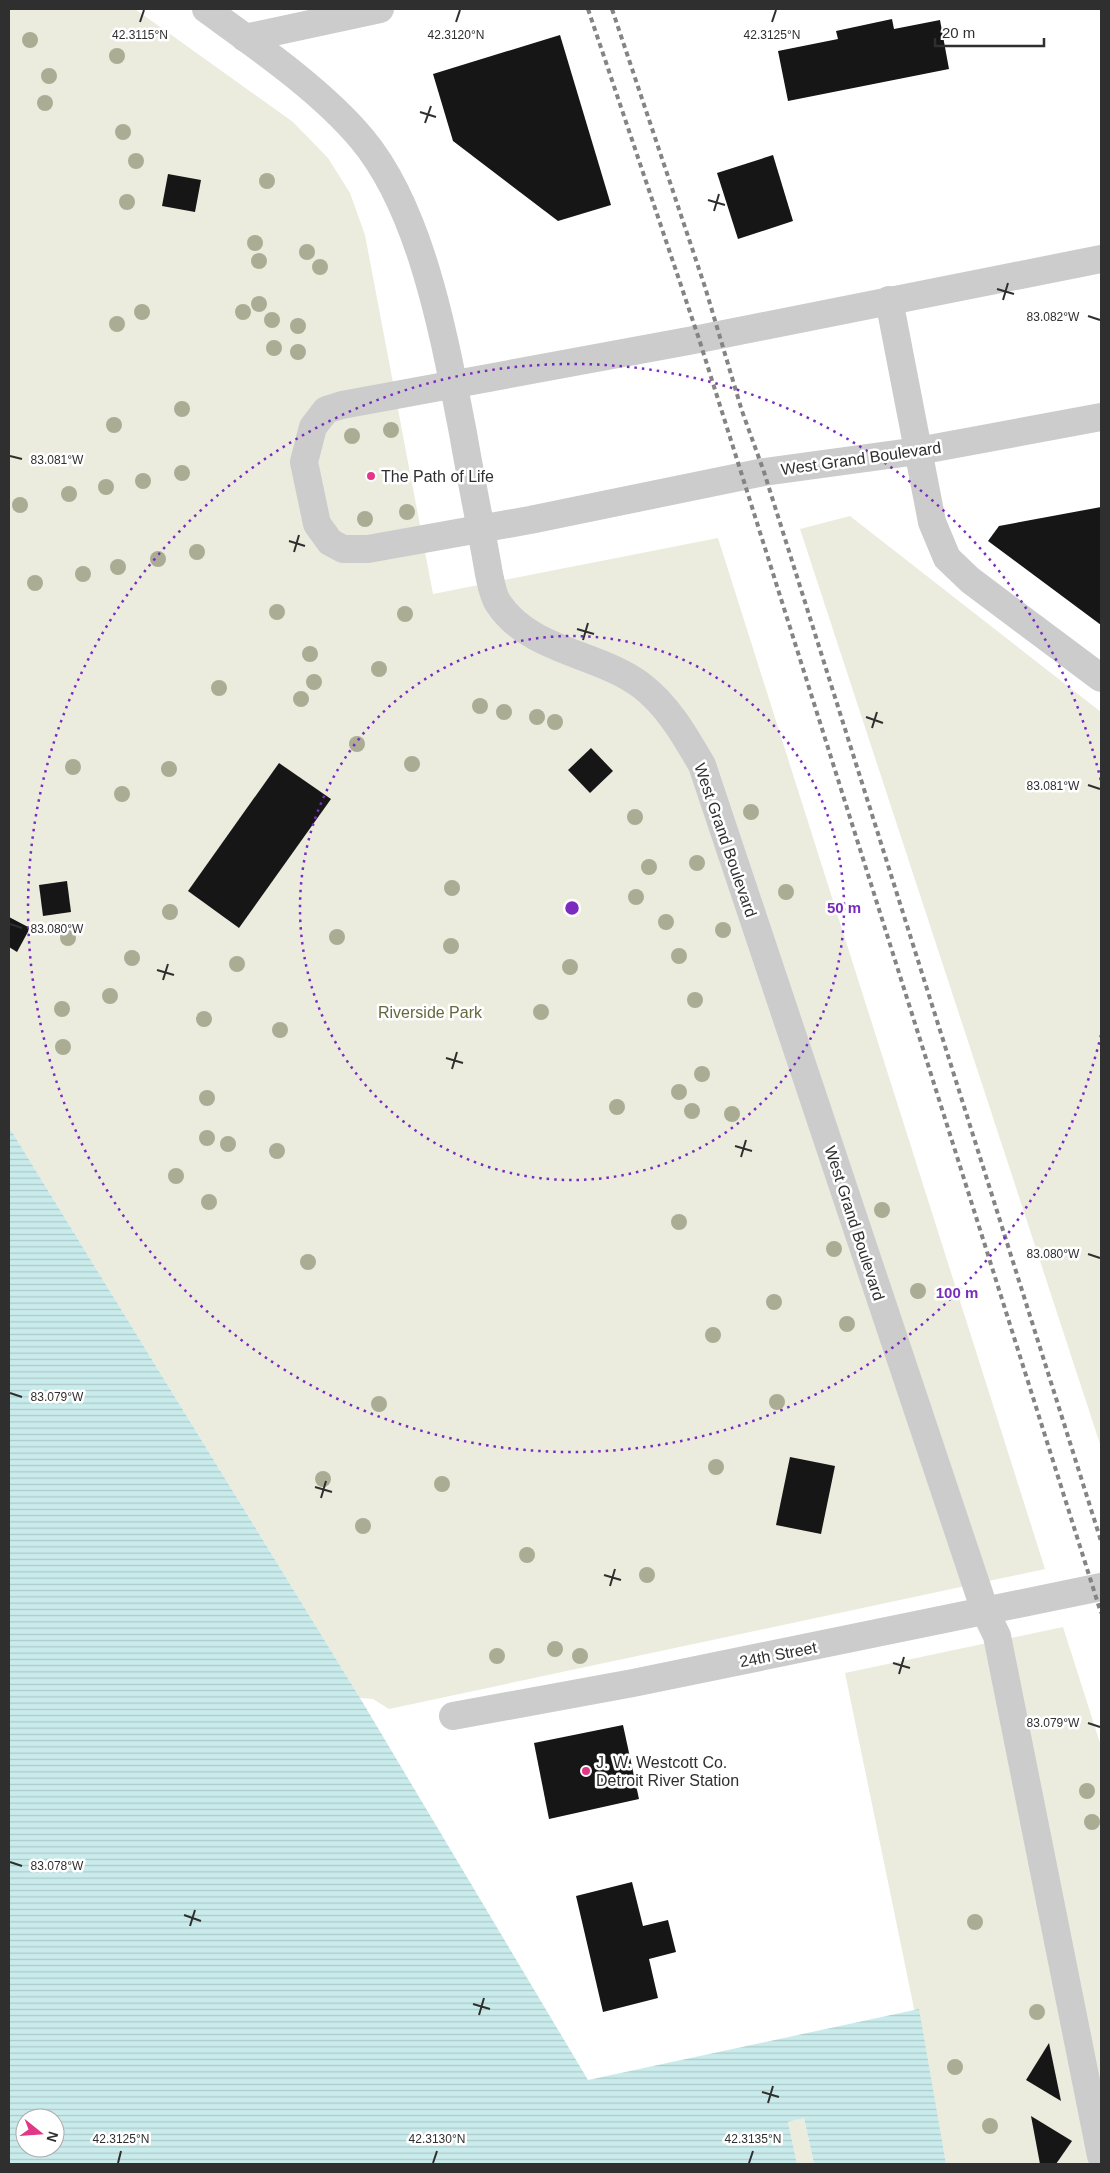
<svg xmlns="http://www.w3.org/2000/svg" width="1110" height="2173" font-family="Arial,sans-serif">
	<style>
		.green { fill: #ebecde }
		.water { fill: url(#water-rules); fill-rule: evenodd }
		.building { fill: #161616 }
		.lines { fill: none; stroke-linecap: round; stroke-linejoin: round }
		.minor { stroke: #ccc; stroke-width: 28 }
		.rail { stroke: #848484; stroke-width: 4; stroke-dasharray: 5 4; stroke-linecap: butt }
		.tree { fill: #aaad94 }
		.ticks { fill: none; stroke: #2f2f2f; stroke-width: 2 }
		.ring { fill: none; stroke: #7b2cbf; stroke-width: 2.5; stroke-dasharray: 2.5 5 }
		.poi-dot { fill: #e13787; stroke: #fff; stroke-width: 2 }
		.labels { text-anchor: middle; stroke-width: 5; stroke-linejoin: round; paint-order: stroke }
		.street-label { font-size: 16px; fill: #2f2f2f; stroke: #fff }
		.poi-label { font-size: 16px; fill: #2f2f2f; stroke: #fff; text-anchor: start }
		.park-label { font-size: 16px; fill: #646a3d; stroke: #fff }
		.ticks-label { font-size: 12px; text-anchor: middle; fill: #2f2f2f; stroke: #fff; stroke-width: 5; stroke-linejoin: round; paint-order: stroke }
		.centre { fill: #7b2cbf; stroke: #fff; stroke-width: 2.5 }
		.ring-label { font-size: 15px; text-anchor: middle; font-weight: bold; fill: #7b2cbf; stroke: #fff; stroke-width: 5; stroke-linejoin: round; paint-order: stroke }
	</style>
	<defs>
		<pattern id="water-rules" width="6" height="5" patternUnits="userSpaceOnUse" patternTransform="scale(1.25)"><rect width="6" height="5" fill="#caebeb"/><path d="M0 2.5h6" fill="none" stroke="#aecaca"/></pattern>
	</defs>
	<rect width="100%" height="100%" fill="#fff"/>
	<!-- green -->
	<g class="green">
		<path d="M9,9H135L293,122L328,158L350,193L365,235L433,594L718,538L1045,1569L389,1709L373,1699L360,1698L9,1127Z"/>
		<path d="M850,516L1101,712V1447L800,529Z"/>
		<path d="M1063,1627L1101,1746V2164H946L845,1673Z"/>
		<path d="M804,2118L814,2164H797L788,2122Z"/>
	</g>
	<!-- water -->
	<path class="water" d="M9,1127L360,1698L588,2080L919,2009L946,2164H814L804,2118L788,2122L797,2164H9ZM25,2118H55V2148H25Z"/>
	<!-- building -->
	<g class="building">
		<path d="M892,19L894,29L940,20L949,69L788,101L778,51L838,39L836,31Z"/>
		<path d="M560,35L611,205L558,221L453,141L433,74Z"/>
		<path d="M773,155L793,221L738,239L717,173Z"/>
		<path d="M168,174L201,180L195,212L162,206Z"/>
		<path d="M1101,507V625L988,541L999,526Z"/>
		<path d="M591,748L613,771L590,793L568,770Z"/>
		<path d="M279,763L331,799L239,928L188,891Z"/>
		<path d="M67,881L71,912L43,916L39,885Z"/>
		<path d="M9,917L30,928L17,952L9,947Z"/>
		<path d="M790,1457L835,1466L821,1534L776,1525Z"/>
		<path d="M623,1725L639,1799L549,1819L534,1743Z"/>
		<path d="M632,1882L643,1926L668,1920L676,1952L649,1959L658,1998L603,2012L576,1896Z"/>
		<path d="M1049,2043L1061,2101L1026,2080Z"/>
		<path d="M1031,2116L1072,2141L1056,2164H1040Z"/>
	</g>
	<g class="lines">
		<!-- minor -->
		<g class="minor">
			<path d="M206,9C257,46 322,91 362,139C423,212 445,342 463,433C471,480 481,527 489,574C491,583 493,596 498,603C530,652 599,653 642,686C669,707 685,736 702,765L985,1611L997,1636L1101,2156"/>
			<path d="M245,38L380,9"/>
			<path d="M1101,259L699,339L342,405L326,410L313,427L304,462L317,524L330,542L343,549H368L530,520L764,472L918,451L1101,417"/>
			<path d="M889,300L932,522L947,558L970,580L1101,678"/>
			<path d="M453,1716L633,1683L1101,1587"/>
		</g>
		<!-- rail -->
		<g class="rail">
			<path d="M588,9L699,339L1101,1613"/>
			<path d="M612,9L705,287L742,411L764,472L1101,1541"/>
		</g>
	</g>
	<!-- trees -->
	<g class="tree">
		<circle cx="30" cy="40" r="8"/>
		<circle cx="117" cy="56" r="8"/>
		<circle cx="49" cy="76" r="8"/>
		<circle cx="45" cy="103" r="8"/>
		<circle cx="123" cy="132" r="8"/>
		<circle cx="136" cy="161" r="8"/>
		<circle cx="267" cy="181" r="8"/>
		<circle cx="127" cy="202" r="8"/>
		<circle cx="255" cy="243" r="8"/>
		<circle cx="307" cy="252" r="8"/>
		<circle cx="259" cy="261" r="8"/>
		<circle cx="320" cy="267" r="8"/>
		<circle cx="259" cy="304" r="8"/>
		<circle cx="142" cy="312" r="8"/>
		<circle cx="243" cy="312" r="8"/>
		<circle cx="272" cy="320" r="8"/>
		<circle cx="117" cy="324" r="8"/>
		<circle cx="298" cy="326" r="8"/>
		<circle cx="274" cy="348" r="8"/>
		<circle cx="298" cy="352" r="8"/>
		<circle cx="182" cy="409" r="8"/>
		<circle cx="114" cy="425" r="8"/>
		<circle cx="391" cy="430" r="8"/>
		<circle cx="352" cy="436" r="8"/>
		<circle cx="182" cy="473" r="8"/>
		<circle cx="143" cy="481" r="8"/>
		<circle cx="106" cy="487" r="8"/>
		<circle cx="69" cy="494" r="8"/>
		<circle cx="20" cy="505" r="8"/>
		<circle cx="407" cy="512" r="8"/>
		<circle cx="365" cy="519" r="8"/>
		<circle cx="197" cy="552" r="8"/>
		<circle cx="158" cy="559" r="8"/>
		<circle cx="118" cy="567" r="8"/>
		<circle cx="83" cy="574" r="8"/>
		<circle cx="35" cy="583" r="8"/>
		<circle cx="277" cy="612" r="8"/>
		<circle cx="405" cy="614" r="8"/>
		<circle cx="310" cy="654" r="8"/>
		<circle cx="379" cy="669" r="8"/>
		<circle cx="314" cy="682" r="8"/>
		<circle cx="219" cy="688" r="8"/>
		<circle cx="301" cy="699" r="8"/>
		<circle cx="480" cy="706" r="8"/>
		<circle cx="504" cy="712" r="8"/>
		<circle cx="537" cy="717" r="8"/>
		<circle cx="555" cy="722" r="8"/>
		<circle cx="357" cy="744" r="8"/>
		<circle cx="412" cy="764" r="8"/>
		<circle cx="73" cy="767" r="8"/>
		<circle cx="169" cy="769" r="8"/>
		<circle cx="122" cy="794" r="8"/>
		<circle cx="751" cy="812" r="8"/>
		<circle cx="635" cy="817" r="8"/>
		<circle cx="697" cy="863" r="8"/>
		<circle cx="649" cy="867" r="8"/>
		<circle cx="452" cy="888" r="8"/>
		<circle cx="786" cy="892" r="8"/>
		<circle cx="636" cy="897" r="8"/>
		<circle cx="170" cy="912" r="8"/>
		<circle cx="666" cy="922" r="8"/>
		<circle cx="723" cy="930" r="8"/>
		<circle cx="337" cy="937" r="8"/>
		<circle cx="68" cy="938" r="8"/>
		<circle cx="451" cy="946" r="8"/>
		<circle cx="679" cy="956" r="8"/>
		<circle cx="132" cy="958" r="8"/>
		<circle cx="237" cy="964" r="8"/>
		<circle cx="570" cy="967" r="8"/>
		<circle cx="110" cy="996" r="8"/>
		<circle cx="695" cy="1000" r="8"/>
		<circle cx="62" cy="1009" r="8"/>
		<circle cx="541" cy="1012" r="8"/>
		<circle cx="204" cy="1019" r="8"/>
		<circle cx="280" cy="1030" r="8"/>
		<circle cx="63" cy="1047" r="8"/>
		<circle cx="702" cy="1074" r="8"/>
		<circle cx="679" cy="1092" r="8"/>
		<circle cx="207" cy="1098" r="8"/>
		<circle cx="617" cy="1107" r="8"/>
		<circle cx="692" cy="1111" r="8"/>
		<circle cx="732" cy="1114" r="8"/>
		<circle cx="207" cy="1138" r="8"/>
		<circle cx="228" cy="1144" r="8"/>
		<circle cx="277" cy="1151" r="8"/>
		<circle cx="176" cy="1176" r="8"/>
		<circle cx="209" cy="1202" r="8"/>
		<circle cx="882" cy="1210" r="8"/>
		<circle cx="679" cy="1222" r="8"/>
		<circle cx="834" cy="1249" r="8"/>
		<circle cx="308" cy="1262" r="8"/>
		<circle cx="918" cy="1291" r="8"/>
		<circle cx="774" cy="1302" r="8"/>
		<circle cx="847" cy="1324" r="8"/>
		<circle cx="713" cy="1335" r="8"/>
		<circle cx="777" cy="1402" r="8"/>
		<circle cx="379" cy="1404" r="8"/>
		<circle cx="716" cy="1467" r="8"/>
		<circle cx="323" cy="1479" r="8"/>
		<circle cx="442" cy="1484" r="8"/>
		<circle cx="363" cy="1526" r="8"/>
		<circle cx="527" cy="1555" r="8"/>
		<circle cx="647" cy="1575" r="8"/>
		<circle cx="555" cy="1649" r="8"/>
		<circle cx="497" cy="1656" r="8"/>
		<circle cx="580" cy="1656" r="8"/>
		<circle cx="1087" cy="1791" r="8"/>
		<circle cx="1092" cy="1822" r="8"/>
		<circle cx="975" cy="1922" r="8"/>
		<circle cx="1037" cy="2012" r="8"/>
		<circle cx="955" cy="2067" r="8"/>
		<circle cx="990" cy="2126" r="8"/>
	</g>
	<!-- ticks -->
	<path class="ticks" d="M140,22L144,10M456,22L460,10M772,22L776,10M420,112L436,117M425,123L431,106M708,200L725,205M714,211L719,194M997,289L1014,294M1003,300L1008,283M1088,316L1100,320M10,456L22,459M289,541L305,546M294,552L299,535M577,629L594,634M583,640L588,623M866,717L883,723M872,728L877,712M1088,785L1100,789M10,924L22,928M157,970L174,975M163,980L168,964M446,1058L463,1063M452,1069L457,1052M735,1146L752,1151M741,1157L746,1140M1088,1254L1100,1258M10,1393L22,1397M315,1487L332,1492M321,1498L326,1481M604,1575L621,1580M610,1586L615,1569M893,1663L910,1668M899,1674L904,1657M1088,1723L1100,1727M10,1862L22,1866M184,1915L201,1921M190,1926L195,1910M473,2004L490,2009M479,2015L484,1998M762,2092L779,2097M768,2103L773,2086M118,2163L121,2151M433,2163L437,2151M749,2163L753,2151"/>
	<!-- distance rings -->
	<g class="ring">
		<circle cx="572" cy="908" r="272"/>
		<path d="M1101 1035A544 544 0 1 1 1101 781"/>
	</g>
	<!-- markers -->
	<g class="poi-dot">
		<circle cx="371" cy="476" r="5"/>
		<circle cx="586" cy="1771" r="5"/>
	</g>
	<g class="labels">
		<!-- street labels -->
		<g class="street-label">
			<text transform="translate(861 458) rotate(-8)" y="6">West Grand Boulevard</text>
			<text transform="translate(726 840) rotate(71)" y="6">West Grand Boulevard</text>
			<text transform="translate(855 1223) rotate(72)" y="6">West Grand Boulevard</text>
			<text transform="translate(778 1654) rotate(-11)" y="6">24th Street</text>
		</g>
		<!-- poi labels -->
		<g class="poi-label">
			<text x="381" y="482">The Path of Life</text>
			<text x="596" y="1768">J. W. Westcott Co.<tspan x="596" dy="18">Detroit River Station</tspan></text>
		</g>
		<!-- park labels -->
		<g class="park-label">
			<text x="430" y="1018">Riverside Park</text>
		</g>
	</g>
	<g class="ticks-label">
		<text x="140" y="39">42.3115°N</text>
		<text x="456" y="39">42.3120°N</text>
		<text x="772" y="39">42.3125°N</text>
		<text x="1053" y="321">83.082°W</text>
		<text x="57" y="464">83.081°W</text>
		<text x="1053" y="790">83.081°W</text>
		<text x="57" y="933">83.080°W</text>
		<text x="1053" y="1258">83.080°W</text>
		<text x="57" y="1401">83.079°W</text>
		<text x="1053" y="1727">83.079°W</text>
		<text x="57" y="1870">83.078°W</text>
		<text x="121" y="2143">42.3125°N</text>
		<text x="437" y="2143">42.3130°N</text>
		<text x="753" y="2143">42.3135°N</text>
	</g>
	<circle cx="572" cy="908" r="8" class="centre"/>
	<g class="ring-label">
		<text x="844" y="913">50 m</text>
		<text x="957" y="1298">100 m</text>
	</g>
	<!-- border -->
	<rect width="1110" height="2173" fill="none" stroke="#2f2f2f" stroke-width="20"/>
	<!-- north arrow -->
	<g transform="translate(40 2133) rotate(107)"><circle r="24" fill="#ffffff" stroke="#acacac"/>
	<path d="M0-4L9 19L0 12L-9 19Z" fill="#e13787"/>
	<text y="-8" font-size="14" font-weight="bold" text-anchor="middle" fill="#2f2f2f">N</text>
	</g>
	<!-- scale -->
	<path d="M935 38v8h109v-8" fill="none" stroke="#2f2f2f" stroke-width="2.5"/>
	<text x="942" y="38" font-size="15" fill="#2f2f2f" stroke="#ffffff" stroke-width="4" paint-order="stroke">20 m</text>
</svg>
